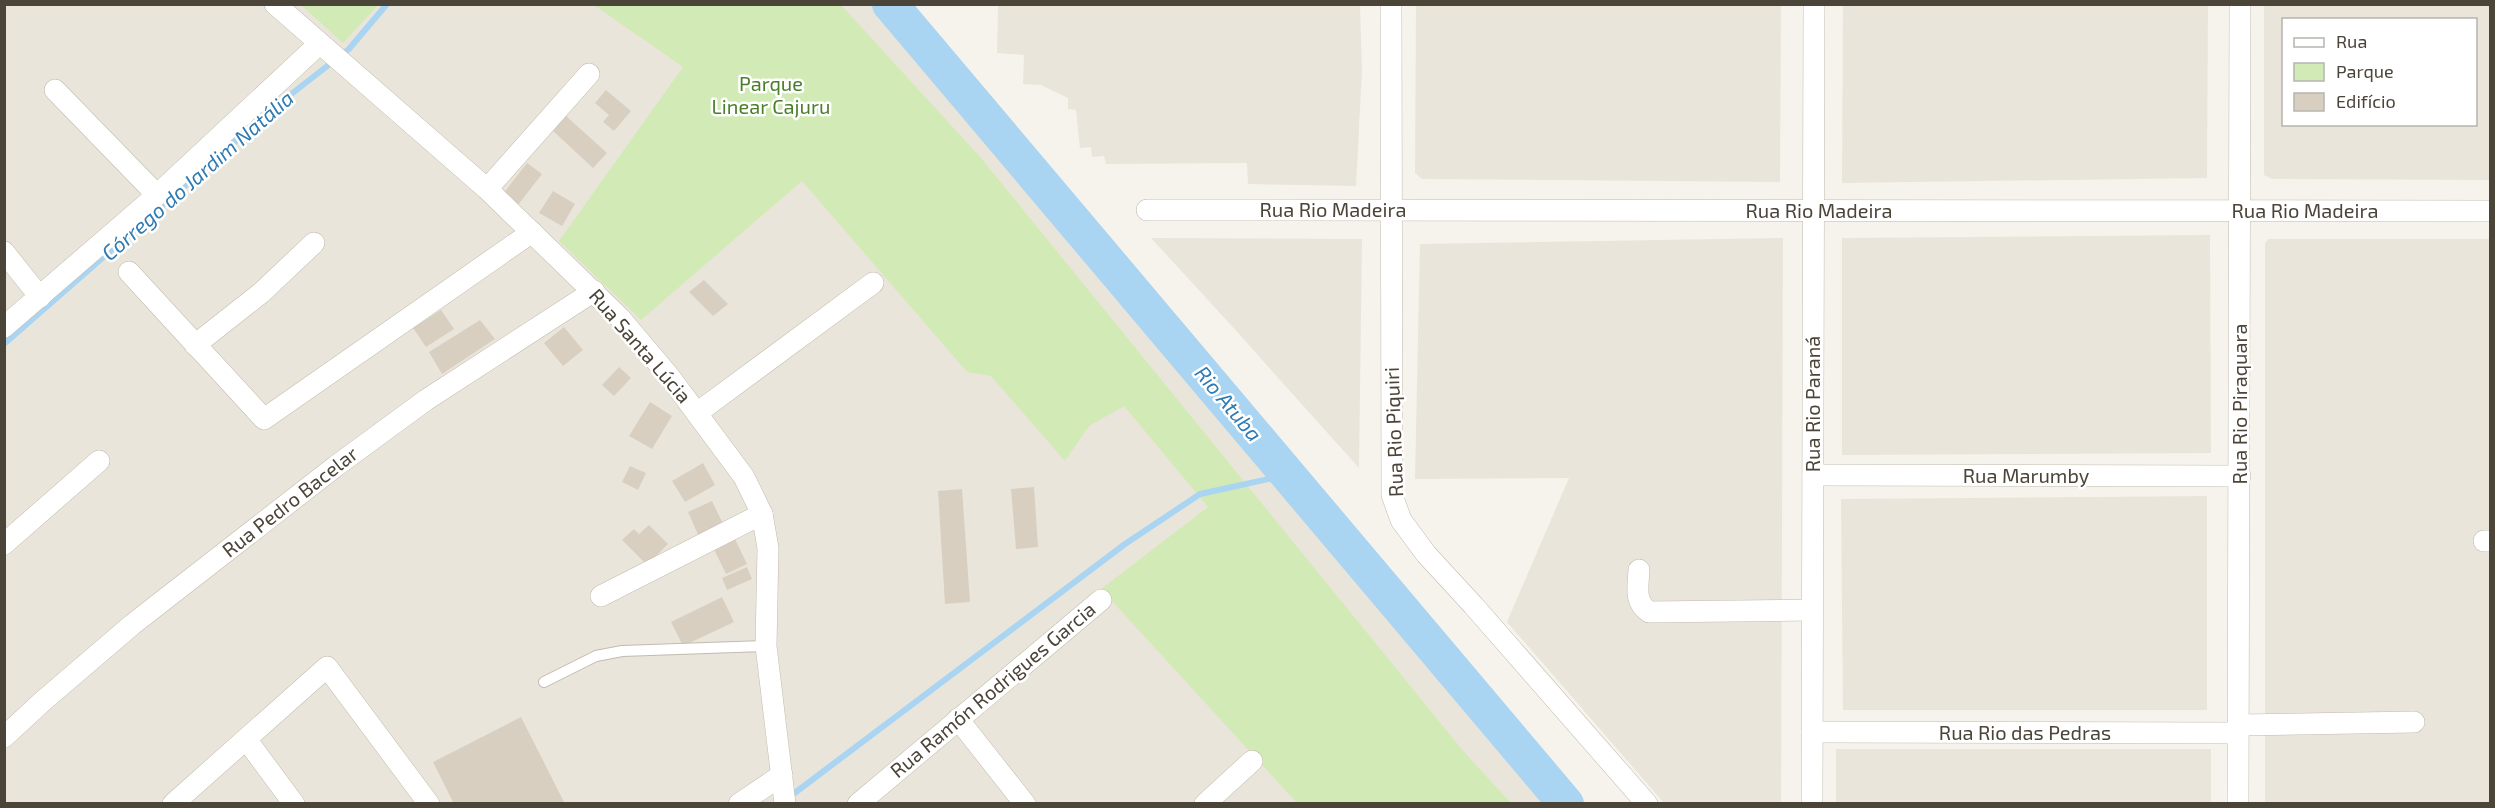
<svg xmlns="http://www.w3.org/2000/svg" width="2495" height="808" font-family="'Exo 2',sans-serif">
	<style>
		.residential { fill: #eae5da; fill-rule: evenodd }
		.green { fill: #d2eab5 }
		.lines { fill: none; stroke-linecap: round; stroke-linejoin: round }
		.stream { stroke: #a9d4f2; stroke-width: 6 }
		.river { stroke: #a9d4f2; stroke-width: 36 }
		.building { fill: #d8cfc1 }
		.lane-casing { stroke: #c2bbae; stroke-width: 12 }
		.street-casing { stroke: #c2bbae; stroke-width: 22 }
		.lane { stroke: #fff; stroke-width: 10 }
		.street { stroke: #fff; stroke-width: 21 }
		.labels { text-anchor: middle; stroke-width: 5; stroke-linejoin: round; paint-order: stroke }
		.park-label { font-size: 20px; fill: #4a7f2a; stroke: #fff }
		.street-label { font-size: 20px; fill: #4b4439; stroke: #fff }
		.water-label { font-size: 21px; font-style: italic; fill: #2e7ab2; stroke: #fff }
	</style>
	<rect width="100%" height="100%" fill="#f6f3ec"/>
	<!-- residential -->
	<g class="residential">
		<path d="M5,4L875,5L953,104L1550,803L5,804Z"/>
		<path d="M998,5H1360L1362,71L1356,186L1248,184L1247,163L1106,164L1104,156L1092,157L1091,147L1080,148L1076,110L1068,109V98L1041,85L1023,84L1024,55L997,53Z"/>
		<path d="M1416,5H1781L1780,182L1422,179L1415,173Z"/>
		<path d="M1843,5H2208L2207,178L1842,183Z"/>
		<path d="M2264,5H2490V180L2272,179L2264,175ZM2284,20H2476V124H2284Z"/>
		<path d="M2210,235L2211,453L1842,455V238Z"/>
		<path d="M1151,238L1362,239L1359,468L1230,324Z"/>
		<path d="M1783,238L1781,803H1664L1507,622L1569,478L1415,479L1420,244Z"/>
		<path d="M2269,239H2490V803H2265V243Z"/>
		<path d="M2207,496V710H1843L1841,499Z"/>
		<rect x="1836" y="749" width="375" height="54"/>
	</g>
	<!-- green -->
	<g class="green">
		<path d="M301,5H378L343,43Z"/>
		<path d="M594,5H841L981,158L1464,752L1511,803H1297L1101,589L1208,507L1124,406L1089,426L1065,461L991,376L967,372L802,181L641,320L559,241L683,67Z"/>
	</g>
	<g class="lines">
		<!-- stream -->
		<g class="stream">
			<path d="M4,344L276,106L349,49L387,4"/>
			<path d="M788,798L1125,544L1200,494L1287,475"/>
		</g>
		<!-- river -->
		<path class="river" d="M890,4L1566,804"/>
	</g>
	<!-- building -->
	<g class="building">
		<path d="M606,90L631,111L614,131L603,122L609,115L595,103Z"/>
		<path d="M565,115L607,153L593,168L552,130Z"/>
		<path d="M527,163L542,174L518,205L503,194Z"/>
		<path d="M553,191L575,204L562,226L539,213Z"/>
		<path d="M704,280L728,304L713,316L689,292Z"/>
		<path d="M441,310L454,329L426,347L413,328Z"/>
		<path d="M480,320L495,339L442,374L429,352Z"/>
		<path d="M564,327L583,350L563,366L544,343Z"/>
		<path d="M619,367L631,378L614,396L602,385Z"/>
		<path d="M650,402L672,416L652,449L629,436Z"/>
		<path d="M703,463L715,485L685,502L672,481Z"/>
		<path d="M630,466L646,473L638,490L622,482Z"/>
		<path d="M1034,487L1038,547L1016,549L1011,489Z"/>
		<path d="M962,489L970,602L945,604L938,491Z"/>
		<path d="M712,501L725,528L700,539L688,512Z"/>
		<path d="M649,525L668,544L647,565L622,540L634,529L639,534Z"/>
		<path d="M734,537L747,564L726,574L713,547Z"/>
		<path d="M747,567L752,579L727,590L722,578Z"/>
		<path d="M722,597L734,622L683,646L671,622Z"/>
		<path d="M521,717L565,804H454L433,762Z"/>
	</g>
	<g class="lines">
		<defs>
			<path id="lane" d="M544,682L596,656L622,651L766,646"/>
			<g id="street">
				<path d="M275,4L487,189L620,318L669,376L744,477L762,514L768,548L766,646L785,804"/>
				<path d="M1391,4L1392,495L1401,520L1426,554L1473,605L1647,804"/>
				<path d="M55,90L157,195"/>
				<path d="M487,189L589,74"/>
				<path d="M1147,210L2490,211"/>
				<path d="M4,252L40,297"/>
				<path d="M129,272L264,419L532,232"/>
				<path d="M4,327L157,195L319,44"/>
				<path d="M195,345L261,293L314,243"/>
				<path d="M697,413L873,283"/>
				<path d="M1813,475L2240,476"/>
				<path d="M2484,541H2490"/>
				<path d="M4,544L99,461"/>
				<path d="M1639,570C1638,587 1634,602 1649,612L1812,610"/>
				<path d="M601,596L762,514"/>
				<path d="M958,719L1025,804"/>
				<path d="M2238,725L2414,722"/>
				<path d="M1812,732L2238,733"/>
				<path d="M4,737L43,701L133,624L336,466L426,400L594,291"/>
				<path d="M246,739L294,804"/>
				<path d="M173,804L327,667L429,804"/>
				<path d="M739,804L782,775"/>
				<path d="M858,804L1101,600"/>
				<path d="M1205,804L1252,761"/>
				<path d="M1812,804L1814,4"/>
				<path d="M2238,804L2240,4"/>
			</g>
		</defs>
		<!-- lane casing -->
		<use href="#lane" class="lane-casing"/>
		<!-- street casing -->
		<use href="#street" class="street-casing"/>
		<!-- lane -->
		<use href="#lane" class="lane"/>
		<!-- street -->
		<use href="#street" class="street"/>
	</g>
	<g class="labels">
		<!-- park labels -->
		<g class="park-label">
			<text x="771" y="91">Parque<tspan x="771" dy="23">Linear Cajuru</tspan></text>
		</g>
		<!-- street labels -->
		<g class="street-label">
			<text x="1333" y="217">Rua Rio Madeira</text>
			<text x="1819" y="218">Rua Rio Madeira</text>
			<text x="2305" y="218">Rua Rio Madeira</text>
			<text transform="translate(640 346) rotate(49)" y="7">Rua Santa Lúcia</text>
			<text transform="translate(1813 404) rotate(-90)" y="7">Rua Rio Paraná</text>
			<text transform="translate(2240 404) rotate(-90)" y="7">Rua Rio Piraquara</text>
			<text transform="translate(1394 432) rotate(-92)" y="7">Rua Rio Piquiri</text>
			<text x="2026" y="483">Rua Marumby</text>
			<text transform="translate(290 502) rotate(-38)" y="7">Rua Pedro Bacelar</text>
			<text transform="translate(993 690) rotate(-40)" y="7">Rua Ramón Rodrigues Garcia</text>
			<text x="2025" y="740">Rua Rio das Pedras</text>
		</g>
		<!-- water labels -->
		<g class="water-label">
			<text transform="translate(198 176) rotate(-41)" y="7">Córrego do Jardim Natália</text>
			<text transform="translate(1228 404) rotate(50)" y="7">Rio Atuba</text>
		</g>
	</g>
	<!-- border -->
	<rect width="2495" height="808" fill="none" stroke="#4b4439" stroke-width="12"/>
	<!-- legend -->
	<rect x="2282" y="18" width="195" height="108" fill="#ffffff" stroke="#b7b4b0" stroke-width="1.5"/>
	<rect x="2294" y="38" width="30" height="9" fill="#ffffff" stroke="#b7b4b0" stroke-width="1.5"/>
	<text x="2336" y="48" font-size="18" fill="#4b4439">Rua</text>
	<rect x="2294" y="63" width="30" height="18" fill="#d2eab5" stroke="#b7b4b0" stroke-width="1.5"/>
	<text x="2336" y="78" font-size="18" fill="#4b4439">Parque</text>
	<rect x="2294" y="93" width="30" height="18" fill="#d8cfc1" stroke="#b7b4b0" stroke-width="1.5"/>
	<text x="2336" y="108" font-size="18" fill="#4b4439">Edifício</text>
</svg>
